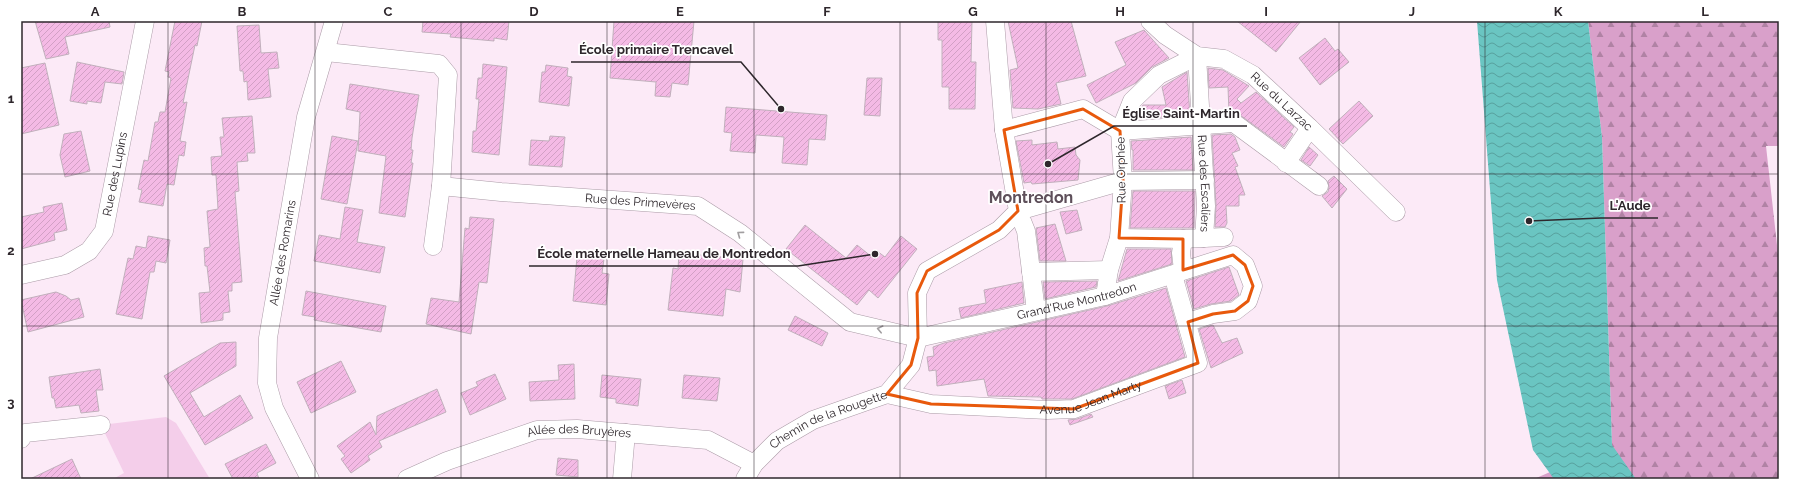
<svg xmlns="http://www.w3.org/2000/svg" width="1800" height="500" font-family="Raleway,sans-serif">
	<style>
		.green { fill: #f4ceea }
		.forest { fill: url(#forest-firs) }
		.water { fill: url(#water-waves) }
		.building { fill: url(#building-hatch); stroke: #c1b0bc }
		.lines { fill: none; stroke-linecap: round; stroke-linejoin: round }
		.minor-casing { stroke: #ab9ba7; stroke-width: 19 }
		.minor { stroke: #fff; stroke-width: 18 }
		.oneway { stroke: #a19ea0 }
		.marked { fill: none; stroke: #e8590c; stroke-width: 3; stroke-linejoin: round }
		.grid { fill: none; stroke: #2e272c; stroke-width: 1; stroke-opacity: 0.55 }
		.labels { text-anchor: middle; stroke-width: 3.5; stroke-linejoin: round; paint-order: stroke }
		.street-label { font-size: 12px; fill: #2e272c; stroke: #fff }
		.district-label { font-size: 16px; font-weight: bold; fill: #5e4f5a; stroke: #fff }
		.leader { fill: none; stroke: #2e272c; stroke-width: 1.5 }
		.callout-dot { fill: #2e272c; stroke: #fff; stroke-width: 1.5 }
		.callout-label { font-size: 13px; text-anchor: middle; font-weight: bold; fill: #2e272c; stroke: #fff; stroke-width: 3.5; stroke-linejoin: round; paint-order: stroke }
		.neatline { fill: none; stroke: #2e272c; stroke-width: 1.5 }
		.grid-label { font-size: 13px; text-anchor: middle; font-weight: bold; fill: #2e272c }
	</style>
	<defs>
		<pattern id="forest-firs" width="22" height="20" patternUnits="userSpaceOnUse"><rect width="22" height="20" fill="#d9a0ca"/><path d="M5 1l3.5 6h-7zM16 11l3.5 6h-7z" fill="#b082a4"/></pattern>
		<pattern id="water-waves" width="16" height="10" patternUnits="userSpaceOnUse"><rect width="16" height="10" fill="#6ac5c2"/><path d="M0 5q4-4 8 0t8 0" fill="none" stroke="#58a09e"/></pattern>
		<pattern id="building-hatch" width="6" height="6" patternUnits="userSpaceOnUse"><rect width="6" height="6" fill="#f4bae5"/><path d="M-1 1l2-2M0 6l6-6M5 7l2-2" fill="none" stroke="#d2a0c5"/></pattern>
	</defs>
	<rect width="100%" height="100%" fill="#fceaf7"/>
	<!-- green -->
	<path class="green" d="M166,417L176,423L210,479H113L124,473L101,425Z"/>
	<!-- forest -->
	<path class="forest" d="M1588,21H1779V146H1766L1779,263V479H1534L1612,445L1602,137Z"/>
	<!-- water -->
	<path class="water" d="M1477,21H1588L1602,137L1612,445L1636,479H1554L1533,450L1497,280Z"/>
	<!-- building -->
	<g class="building">
		<path d="M35,21H109L110,27L65,37L69,54L46,59Z"/>
		<path d="M175,21H202L197,46L195,45L183,103L187,102L180,141L186,142L184,156L179,155L174,185L167,184L163,206L139,202L142,190L138,189L144,160L148,161L155,122H158L160,112H165L171,78L168,77L169,72L165,71Z"/>
		<path d="M423,21H509L507,40L494,38V41L450,37L451,34L422,32Z"/>
		<path d="M614,21H694L688,85L672,83L670,97L655,96L656,82L610,78Z"/>
		<path d="M938,21H972L971,62H976L975,109H949V87H942V40H938Z"/>
		<path d="M1008,21H1071L1086,76L1056,83L1061,104L1038,109L1013,108L1010,70L1018,68Z"/>
		<path d="M1237,21H1301L1276,52Z"/>
		<path d="M259,25L261,53L277,52L279,68L268,69L271,97L248,100L247,81L244,82L243,71H240L237,26Z"/>
		<path d="M1144,30L1169,58L1152,67L1136,83L1096,103L1087,85L1126,65L1115,42Z"/>
		<path d="M1325,38L1335,51L1338,49L1349,62L1320,85L1299,58Z"/>
		<path d="M77,62L124,72L122,84L105,82L101,103L87,101V104L70,101Z"/>
		<path d="M45,63L59,125L21,134V68Z"/>
		<path d="M483,64L507,67L499,155L472,152L473,131H476L479,99H476L478,78H482Z"/>
		<path d="M546,65L568,68L567,76L572,77L569,106L539,102L542,72H545Z"/>
		<path d="M1208,68L1223,70L1249,86L1237,99L1241,103L1256,92L1294,127L1290,132L1293,134L1284,147L1240,115L1229,113L1228,87L1209,88Z"/>
		<path d="M1187,72L1190,116L1136,119L1143,105H1166L1162,87Z"/>
		<path d="M867,78H882L880,116L864,115Z"/>
		<path d="M350,84L419,95L412,138L411,150H413L411,163H413L405,217L379,213L386,156L358,151L360,112L346,109Z"/>
		<path d="M1359,101L1373,116L1343,144L1329,129Z"/>
		<path d="M726,107L827,115L825,140L809,139L807,165L782,163L784,137L756,135L755,153L730,151L732,133L724,132Z"/>
		<path d="M252,116L255,153H247L248,161L237,162L239,191L235,192L242,282L232,283V291H228L230,312L223,313V320L201,323L199,293L210,292L207,266H205L204,248L210,247L207,211L218,209L216,175H212L211,157L222,156L220,137H224L222,118Z"/>
		<path d="M81,131L90,171L65,177L60,155L64,134Z"/>
		<path d="M1231,134L1235,137L1240,150L1232,153L1238,166L1235,167L1245,195H1239V206H1226L1227,223L1225,227H1215L1216,205L1212,135Z"/>
		<path d="M332,136L358,141L347,204L321,199Z"/>
		<path d="M550,136L565,137L562,167L529,165L531,140L549,141Z"/>
		<path d="M1191,137L1193,170H1133V150H1132L1131,141Z"/>
		<path d="M1032,140V145L1057,142L1058,149L1075,147L1076,155L1080,160L1078,180L1032,184L1031,182L1024,183L1016,141Z"/>
		<path d="M1309,147L1318,155L1310,166L1301,160Z"/>
		<path d="M1334,176L1347,189L1332,208L1322,196L1328,192L1329,187L1328,181Z"/>
		<path d="M1133,191H1195L1194,228H1130Z"/>
		<path d="M62,203L67,230L54,233L55,240L21,249V217L44,212L43,207Z"/>
		<path d="M345,207L363,210L357,242L385,247L380,273L314,261L319,235L340,239Z"/>
		<path d="M1077,210L1082,230L1066,234L1060,212Z"/>
		<path d="M470,217L494,219L487,283L479,282L471,334L426,324L431,298L459,302L465,228L469,229Z"/>
		<path d="M1055,224L1066,261H1040L1036,228Z"/>
		<path d="M805,225L846,258L857,245L872,257L877,251L885,257L901,236L917,249L878,298L869,290L857,305L786,249Z"/>
		<path d="M148,236L170,240L166,263L156,261L154,272H150L142,319L116,314L128,258L133,259L136,246L146,248Z"/>
		<path d="M1127,249H1171L1172,264L1118,281Z"/>
		<path d="M679,253L743,259L740,292L726,289L723,316L668,310L673,268L678,269Z"/>
		<path d="M577,257L604,259L602,273L609,274L606,305L573,301Z"/>
		<path d="M1229,267L1239,295L1231,301L1211,304L1194,309L1186,281Z"/>
		<path d="M1097,281L1096,287L1045,299L1043,282Z"/>
		<path d="M1022,282L1024,303L961,318L959,308L986,303L984,290Z"/>
		<path d="M1166,288L1185,357L1072,399H1042L1041,397L988,396L984,379L937,386L936,370L929,371L927,357L934,356L933,347L944,343L1107,306Z"/>
		<path d="M306,291L386,306L381,332L314,320L315,317L302,315Z"/>
		<path d="M56,292L66,296L71,300L79,298L84,317L28,332L21,300Z"/>
		<path d="M795,316L828,333L822,346L788,330Z"/>
		<path d="M1213,325L1222,343L1237,338L1243,353L1211,368L1199,329Z"/>
		<path d="M236,342V366L190,393L204,417L240,395L253,418L205,445L164,376L220,343Z"/>
		<path d="M341,361L356,392L311,413L297,382Z"/>
		<path d="M574,364L575,399L530,401L529,382L559,380L558,365Z"/>
		<path d="M100,369L103,390H96L99,411L81,413L79,405L56,408L54,398H52L49,377Z"/>
		<path d="M495,374L506,399L470,415L461,393L478,386L476,382Z"/>
		<path d="M602,375L641,379L638,406L616,403V399L600,397Z"/>
		<path d="M684,375L720,378L717,401L682,398Z"/>
		<path d="M1182,380L1186,393L1169,399L1165,386Z"/>
		<path d="M437,389L446,412L379,441L382,447L368,456L370,460L351,473L341,459L345,456L337,446L370,422L376,435L377,416Z"/>
		<path d="M1091,414L1093,417L1070,425L1068,420L1077,419Z"/>
		<path d="M266,444L276,463L257,473L259,479H233L225,464Z"/>
		<path d="M558,458L578,460V477L556,475Z"/>
		<path d="M72,459L81,479H30Z"/>
	</g>
	<g class="lines">
		<defs>
			<g id="minor">
				<path id="s1" d="M1150,21L1165,35L1197,56L1224,59L1253,75L1310,128L1396,212"/>
				<path d="M326,52L439,64L448,75L441,186L433,246"/>
				<path d="M1004,130L1083,109L1120,131L1234,123L1319,186"/>
				<path d="M1286,163L1310,128"/>
				<path id="s2" d="M441,186L501,192L698,206L740,233L850,322L918,338L1105,296L1233,255L1245,265L1253,286L1248,301L1235,311L1213,314L1188,322"/>
				<path d="M1119,238L1183,239L1224,237"/>
				<path d="M1183,270L1181,253L1183,239"/>
				<path d="M1031,272L1109,270"/>
				<path id="s3" d="M21,275L65,265L89,251L104,231L145,21"/>
				<path id="s4" d="M1105,296L1109,270L1119,238L1123,181L1120,131L1132,101L1159,75L1197,56L1206,206L1204,238"/>
				<path d="M1036,311L1026,231L1018,211L1123,181L1205,180"/>
				<path id="s5" d="M887,394L931,404L1047,410L1074,409L1198,363L1173,275"/>
				<path d="M21,439L25,433L101,425"/>
				<path id="s6" d="M310,479L274,408L267,383L268,338L306,117L334,21"/>
				<path id="s7" d="M407,479L447,461L537,430L577,429L708,440L754,464"/>
				<path d="M622,479L626,433"/>
				<path id="s8" d="M745,479L754,464L777,441L813,420L887,394L911,365L918,338L917,293L927,271L999,230L1018,211L1004,130L995,21"/>
			</g>
		</defs>
		<!-- minor casing -->
		<use href="#minor" class="minor-casing"/>
		<!-- minor -->
		<use href="#minor" class="minor"/>
	</g>
	<!-- one-way arrows -->
	<defs><path id="oneway-chevron" d="M-2-3.5L2.5 0L-2 3.5" fill="none" stroke-width="1.6" stroke-linecap="round" stroke-linejoin="round"/></defs>
	<g class="oneway">
		<use href="#oneway-chevron" transform="translate(740 234) rotate(-144)"/>
		<use href="#oneway-chevron" transform="translate(880 329) rotate(-167)"/>
	</g>
	<!-- marked area -->
	<path class="marked" d="M1083,109L1120,131L1123,181L1119,238L1183,239V270L1233,255L1245,265L1253,286L1248,301L1235,311L1213,314L1188,322L1198,363L1074,409L931,404L887,394L911,365L918,338L917,293L927,271L999,230L1018,211L1004,130Z"/>
	<!-- grid -->
	<path class="grid" d="M168,21V479M315,21V479M461,21V479M607,21V479M754,21V479M900,21V479M1046,21V479M1193,21V479M1339,21V479M1485,21V479M1632,21V479M21,174H1779M21,326H1779"/>
	<g class="labels">
		<!-- street labels -->
		<g class="street-label">
			<text dy="4" stroke="none"><textPath href="#s1" startOffset="158">Rue du Larzac</textPath></text>
			<text transform="translate(1121 170) rotate(-91)" y="4">Rue Orphée</text>
			<text dy="4" stroke="none"><textPath href="#s3" startOffset="156">Rue des Lupins</textPath></text>
			<text dy="4" stroke="none"><textPath href="#s4" startOffset="407">Rue des Escaliers</textPath></text>
			<text dy="4" stroke="none"><textPath href="#s2" startOffset="200">Rue des Primevères</textPath></text>
			<text dy="4" stroke="none"><textPath href="#s6" startOffset="237">Allée des Romarins</textPath></text>
			<text dy="4" stroke="none"><textPath href="#s2" startOffset="682">Grand'Rue Montredon</textPath></text>
			<text dy="4" stroke="none"><textPath href="#s5" startOffset="207">Avenue Jean Marty</textPath></text>
			<text dy="4" stroke="none"><textPath href="#s8" startOffset="106">Chemin de la Rougette</textPath></text>
			<text dy="4" stroke="none"><textPath href="#s7" startOffset="181">Allée des Bruyères</textPath></text>
		</g>
		<!-- district labels -->
		<g class="district-label">
			<text x="1031" y="203">Montredon</text>
		</g>
	</g>
	<!-- callouts -->
	<path class="leader" d="M781 109L741 62H571M1048 164L1114 126H1247M1529 221L1601 218H1658M875 254L798 266H529"/>
	<g class="callout-dot">
		<circle cx="781" cy="109" r="4"/>
		<circle cx="1048" cy="164" r="4"/>
		<circle cx="1529" cy="221" r="4"/>
		<circle cx="875" cy="254" r="4"/>
	</g>
	<g class="callout-label">
		<text x="656" y="54">École primaire Trencavel</text>
		<text x="1181" y="118">Église Saint-Martin</text>
		<text x="1630" y="210">L'Aude</text>
		<text x="664" y="258">École maternelle Hameau de Montredon</text>
	</g>
	<!-- border -->
	<rect width="1800" height="500" fill="none" stroke="#ffffff" stroke-width="44"/>
	<rect x="22" y="22" width="1756" height="456" class="neatline"/>
	<g class="grid-label">
		<text x="95" y="16">A</text>
		<text x="242" y="16">B</text>
		<text x="388" y="16">C</text>
		<text x="534" y="16">D</text>
		<text x="680" y="16">E</text>
		<text x="827" y="16">F</text>
		<text x="973" y="16">G</text>
		<text x="1120" y="16">H</text>
		<text x="1266" y="16">I</text>
		<text x="1412" y="16">J</text>
		<text x="1558" y="16">K</text>
		<text x="1705" y="16">L</text>
		<text x="11" y="103">1</text>
		<text x="11" y="255">2</text>
		<text x="11" y="407">3</text>
	</g>
</svg>
